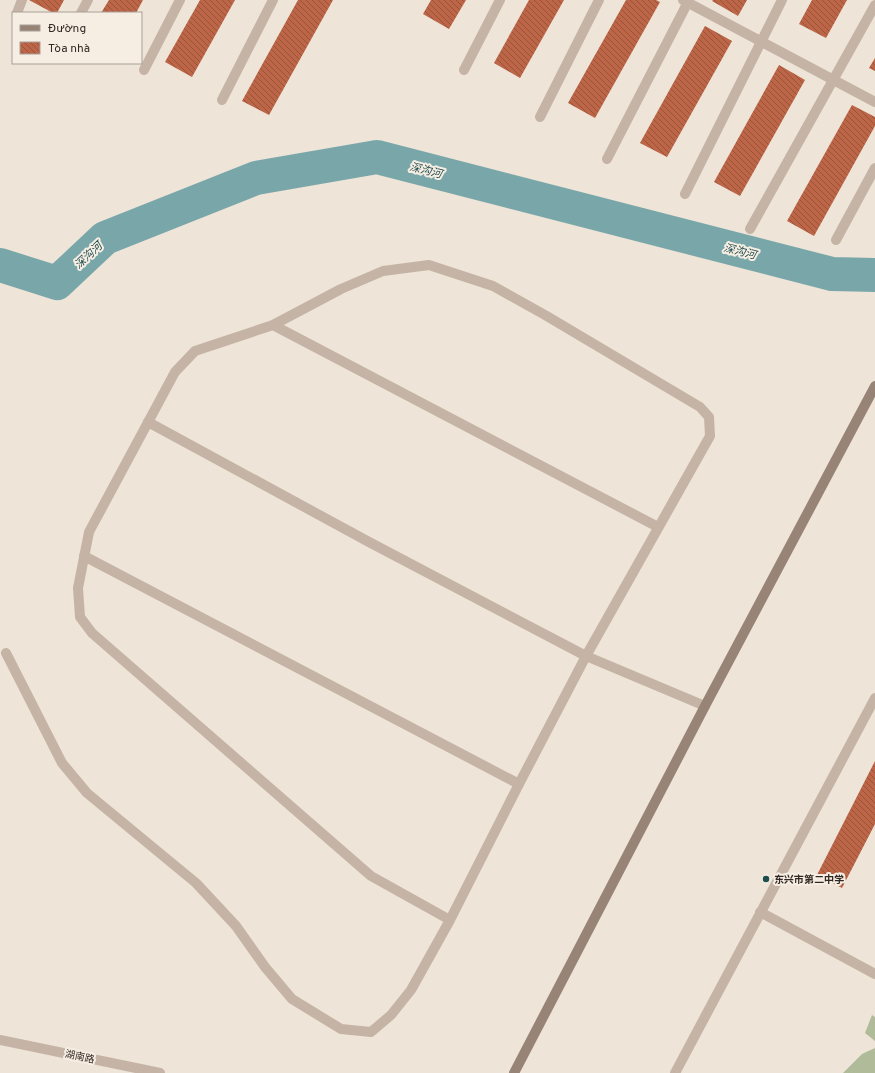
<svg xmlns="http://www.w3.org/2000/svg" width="875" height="1073" font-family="Overpass,'Noto Sans SC',sans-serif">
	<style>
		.grass { fill: #b0bc99 }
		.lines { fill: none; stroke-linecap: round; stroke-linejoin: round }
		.river { stroke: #79a7a9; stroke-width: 34 }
		.building { fill: url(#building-back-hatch) }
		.minor { stroke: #c5b4a5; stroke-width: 10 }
		.tertiary { stroke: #c5b4a5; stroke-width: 10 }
		.secondary { stroke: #988377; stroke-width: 10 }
		.poi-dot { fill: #1f4c4f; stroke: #f7eee3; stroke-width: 1.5 }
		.labels { text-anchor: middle; stroke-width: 4; stroke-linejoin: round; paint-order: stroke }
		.poi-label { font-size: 10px; font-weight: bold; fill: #322925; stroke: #f7eee3; text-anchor: start }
		.street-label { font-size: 10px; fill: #322925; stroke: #f7eee3 }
		.water-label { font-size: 11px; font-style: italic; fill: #1f4c4f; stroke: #f7eee3 }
	</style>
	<defs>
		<pattern id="building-back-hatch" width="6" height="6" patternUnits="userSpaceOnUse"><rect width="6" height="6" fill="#bd6547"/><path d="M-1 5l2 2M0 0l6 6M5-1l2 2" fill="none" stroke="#9a533b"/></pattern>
	</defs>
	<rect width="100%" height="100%" fill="#eee4d8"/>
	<!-- grass -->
	<g class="grass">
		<path d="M872,1015L875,1017V1041L865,1033Z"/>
		<path d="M875,1048V1073H843L862,1054Z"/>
	</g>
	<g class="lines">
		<!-- river -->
		<path class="river" d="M0,265L57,283L105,238L256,178L377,157L832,274L875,275"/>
	</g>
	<!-- building -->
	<g class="building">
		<path d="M29,0H64L57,13H53Z"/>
		<path d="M109,0H143L136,13H101Z"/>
		<path d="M200,0H235L192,77L165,62Z"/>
		<path d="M298,0H333L269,115L242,101Z"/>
		<path d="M431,0H466L449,29L423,14Z"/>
		<path d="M529,0H564L520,78L494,63Z"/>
		<path d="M626,0H656L660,2L595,118L568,103Z"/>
		<path d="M713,0H747L738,16L712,1Z"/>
		<path d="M812,0H847L826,38L799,24Z"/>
		<path d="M705,26L732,41L667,157L640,143Z"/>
		<path d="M875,58V71L869,68Z"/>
		<path d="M779,65L805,80L740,196L714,182Z"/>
		<path d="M852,105L875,117V126L814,236L787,221Z"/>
		<path d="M875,761V824L842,888L817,875Z"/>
	</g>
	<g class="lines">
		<!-- minor -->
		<g class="minor">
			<path d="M683,0L875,102"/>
			<path d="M17,13L22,0"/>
			<path d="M81,13L88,0"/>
			<path d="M144,70L180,0"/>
			<path d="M464,70L500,0"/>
			<path d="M222,100L273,0"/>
			<path d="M540,117L599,0"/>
			<path d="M607,159L689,0"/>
			<path d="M685,194L782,0"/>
			<path d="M750,229L875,5"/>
			<path d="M836,240L875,168"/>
			<path d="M273,325L658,527"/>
			<path d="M148,422L369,542L586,656L705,706"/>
			<path d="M84,556L519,784"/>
			<path d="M6,653L62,763L87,793L196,883L236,926L265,967L292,999L341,1029L371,1032L391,1015L411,990L450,920L519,784L586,656L710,436L709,417L700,407L545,315L493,286L429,265L383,271L341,289L273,325L195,351L175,372L89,532L78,588L80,617L92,633L371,876L450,920"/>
			<path d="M760,912L875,974"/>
			<path d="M675,1073L875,698"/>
		</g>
		<!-- tertiary -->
		<path class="tertiary" d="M0,1040L160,1073"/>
		<!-- secondary -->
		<path class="secondary" d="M514,1073L705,706L875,386"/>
	</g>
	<!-- markers -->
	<circle class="poi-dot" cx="766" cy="879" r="4"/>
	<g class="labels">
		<!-- poi labels -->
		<g class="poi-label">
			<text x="774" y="883">东兴市第二中学</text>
		</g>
		<!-- street labels -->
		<g class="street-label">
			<text transform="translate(80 1056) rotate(12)" y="4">湖南路</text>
		</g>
		<!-- water labels -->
		<g class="water-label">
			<text transform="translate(426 170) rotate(14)" y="4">深沟河</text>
			<text transform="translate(740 251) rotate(14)" y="4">深沟河</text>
			<text transform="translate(88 255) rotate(-43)" y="4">深沟河</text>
		</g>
	</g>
	<!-- legend -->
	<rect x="12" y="12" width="130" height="52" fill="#f7eee3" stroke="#a89f97"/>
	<rect x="20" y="25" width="20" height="6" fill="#988377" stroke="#a89f97"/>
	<text x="48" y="32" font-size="12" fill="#322925">Đường</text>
	<rect x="20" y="42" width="20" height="12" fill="url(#building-back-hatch)" stroke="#a89f97"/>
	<text x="48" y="52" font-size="12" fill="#322925">Tòa nhà</text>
</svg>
